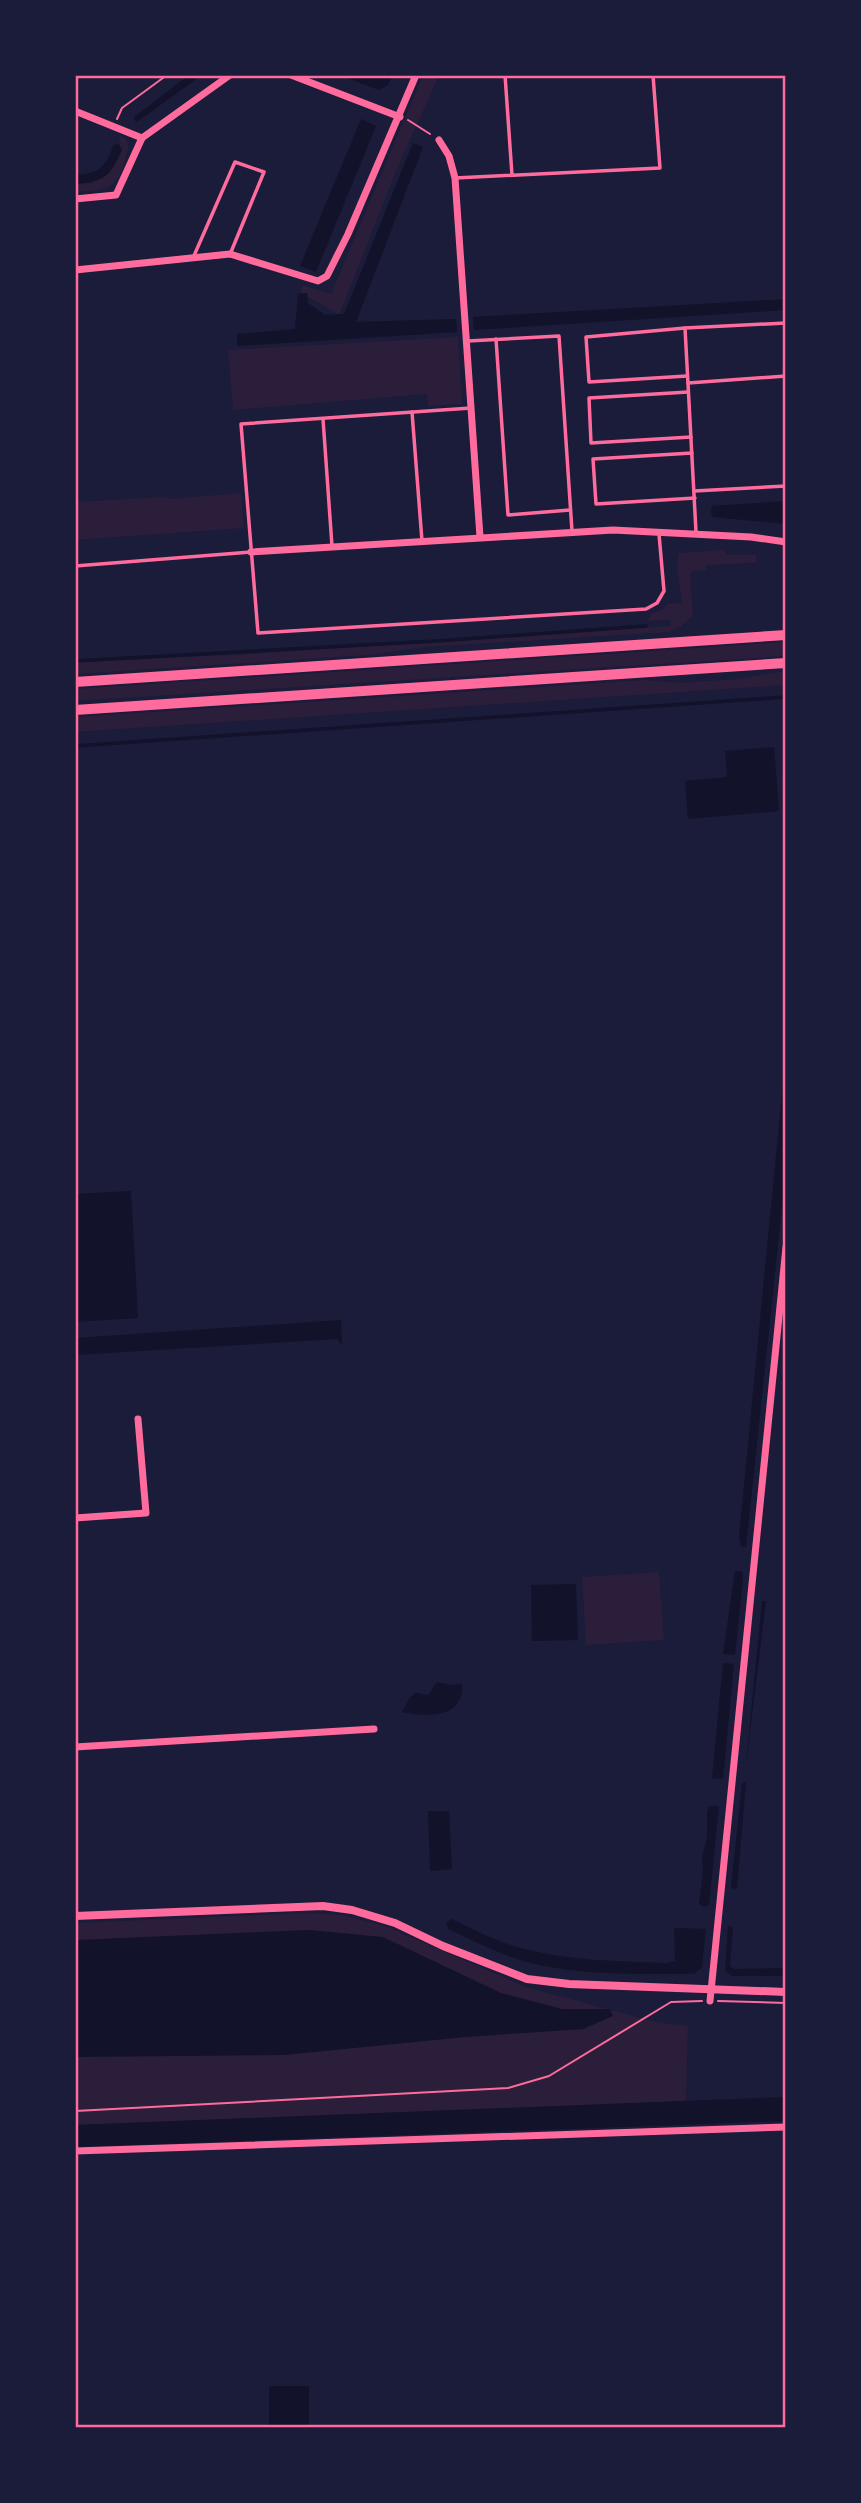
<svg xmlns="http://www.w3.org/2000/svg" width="861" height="2503" font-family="Lora,serif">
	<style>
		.green { fill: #2a1e3b }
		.water { fill: #12122b }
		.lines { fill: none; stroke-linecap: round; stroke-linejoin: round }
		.stream { stroke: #12122b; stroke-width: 3.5 }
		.path { stroke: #ff6b9d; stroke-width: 2 }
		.service { stroke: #ff6b9d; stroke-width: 3.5 }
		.minor { stroke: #ff6b9d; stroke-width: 7 }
		.tertiary { stroke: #ff6b9d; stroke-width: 8 }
		.primary { stroke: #ff6b9d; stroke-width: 10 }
		.neatline { fill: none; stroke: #ff6b9d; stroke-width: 2.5 }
	</style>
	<rect width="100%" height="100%" fill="#1b1b3a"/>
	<!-- green -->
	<g class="green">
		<path d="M423,75H439L396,171L339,315L300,292L303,285L331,294Z"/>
		<path d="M120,136L125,138L129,146C119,187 116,189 75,192V184L93,183L122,150L119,144Z"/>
		<path d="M458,337L462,404L428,406L427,394L233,410L228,350Z"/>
		<path d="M241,493L244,528L75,540V502L164,497L170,499Z"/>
		<path d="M723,550L728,555H756V563L706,565V570L693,571L690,574L693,616L680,627L668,632L426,647L367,655L75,674V662L250,654L671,626V620L647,621L652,613L660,611L667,604L682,603L677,568L679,553Z"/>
		<path d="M786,642V656L75,701V689Z"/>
		<path d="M786,671V685L75,732V717L645,680L682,683L737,679Z"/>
		<path d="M659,1572L664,1640L586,1645L582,1577Z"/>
		<path d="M305,1913L341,1915L385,1926L526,1987L656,2022L688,2026L686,2101L75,2125V1923Z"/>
	</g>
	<!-- water -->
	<g class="water">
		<path d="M189,75H202L137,122L135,121L134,117Z"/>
		<path d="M339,75H369L376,78L382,75H393L388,85L379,90Z"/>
		<path d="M361,119L376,126L316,272L300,266Z"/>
		<path d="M413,143L423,147L356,322L456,319L457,332L237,346V334L295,329L298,294L307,293L308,303L325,315L344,314Z"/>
		<path d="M119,144L122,150C110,176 105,182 75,184V175C101,173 104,168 114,145Z"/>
		<path d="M786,299V310L474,330L473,317Z"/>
		<path d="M786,501V524L713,517L711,513L712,506Z"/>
		<path d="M774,747L779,811L688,819L685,781L727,777L725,751Z"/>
		<path d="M786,1052V1169L746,1547H741L739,1537Z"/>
		<path d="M131,1191L138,1318L75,1322V1194Z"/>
		<path d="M341,1320L342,1345L337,1339L75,1355V1338Z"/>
		<path d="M735,1571H742L743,1579L735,1655L723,1654Z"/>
		<path d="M576,1584L578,1640L532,1641L531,1585Z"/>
		<path d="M762,1601H766L746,1765Z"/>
		<path d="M723,1663L734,1664L723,1779L712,1778Z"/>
		<path d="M437,1682L452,1685L462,1684C465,1719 426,1717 402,1712L410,1697L416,1693L428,1695Z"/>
		<path d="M746,1782L737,1889L731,1888L742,1783Z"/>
		<path d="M709,1806H719L709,1905L704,1907L699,1904L703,1871L702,1856L707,1838V1812Z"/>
		<path d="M428,1811H449L452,1869L430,1871Z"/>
		<path d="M452,1919C475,1930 497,1942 521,1948C568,1961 618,1961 666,1963L675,1961L674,1928L706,1929L702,1967L694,1974C638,1974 577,1976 523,1961C497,1953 472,1940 448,1929L446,1923Z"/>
		<path d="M728,1926L733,1927L730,1966L734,1969L786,1968V1976H732L725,1970Z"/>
		<path d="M308,1930L383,1937L501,1993L562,2009H610L613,2016L583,2029L465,2037L284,2055L75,2057V1940Z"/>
		<path d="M786,2097V2121L75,2147V2125Z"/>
		<rect x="269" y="2386" width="40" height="42"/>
	</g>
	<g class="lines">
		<!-- stream -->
		<g class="stream">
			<path d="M75,661L437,641L646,626"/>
			<path d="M75,746L786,697"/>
		</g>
		<!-- path -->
		<g class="path">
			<path d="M117,119L122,108L167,75"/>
			<path d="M408,120L430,134"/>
			<path d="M718,2001L786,2003"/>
			<path d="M75,2111L508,2088L549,2076L671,2002L702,2001"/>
		</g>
		<!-- service -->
		<g class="service">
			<path d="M505,75L512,175"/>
			<path d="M455,178L660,168L653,75"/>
			<path d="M193,258L235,162L264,172L231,252"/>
			<path d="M685,328L696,532"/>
			<path d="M496,339L508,515L570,510"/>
			<path d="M468,341L559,336L572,531"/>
			<path d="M687,376L589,382L586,337L685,328L786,323"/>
			<path d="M688,383L786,376"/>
			<path d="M688,392L589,398L591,443L691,437"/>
			<path d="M471,408L241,424L258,633L646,609L657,603L664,591L659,534"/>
			<path d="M412,412L422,541"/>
			<path d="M323,419L332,546"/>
			<path d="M692,453L593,459L596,504L695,498"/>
			<path d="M694,491L786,486"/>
			<path d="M75,566L251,552"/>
		</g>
		<!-- minor -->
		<g class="minor">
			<path d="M291,75L400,117"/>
			<path d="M75,111L142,138"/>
			<path d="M439,140L449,156L455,178L480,537"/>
			<path d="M75,199L116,195L142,138L230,75"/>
			<path d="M75,270L230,254L318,281L327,276L348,234L416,75"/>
			<path d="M251,552L613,530L751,537L786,542"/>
			<path d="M75,1518L146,1513L138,1419"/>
			<path d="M75,1747L374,1729"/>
			<path d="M710,2001L786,1247"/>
			<path d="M75,2151L786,2127"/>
		</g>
		<!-- tertiary -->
		<path class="tertiary" d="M75,1916L323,1906L352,1910L395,1923L443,1946L527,1979L569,1984L786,1992"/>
		<!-- primary -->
		<g class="primary">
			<path d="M75,682L786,635"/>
			<path d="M75,710L786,663"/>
		</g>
	</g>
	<!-- border -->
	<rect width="861" height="2503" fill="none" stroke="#1b1b3a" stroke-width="154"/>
	<rect x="77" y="77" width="707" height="2349" class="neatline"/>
</svg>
